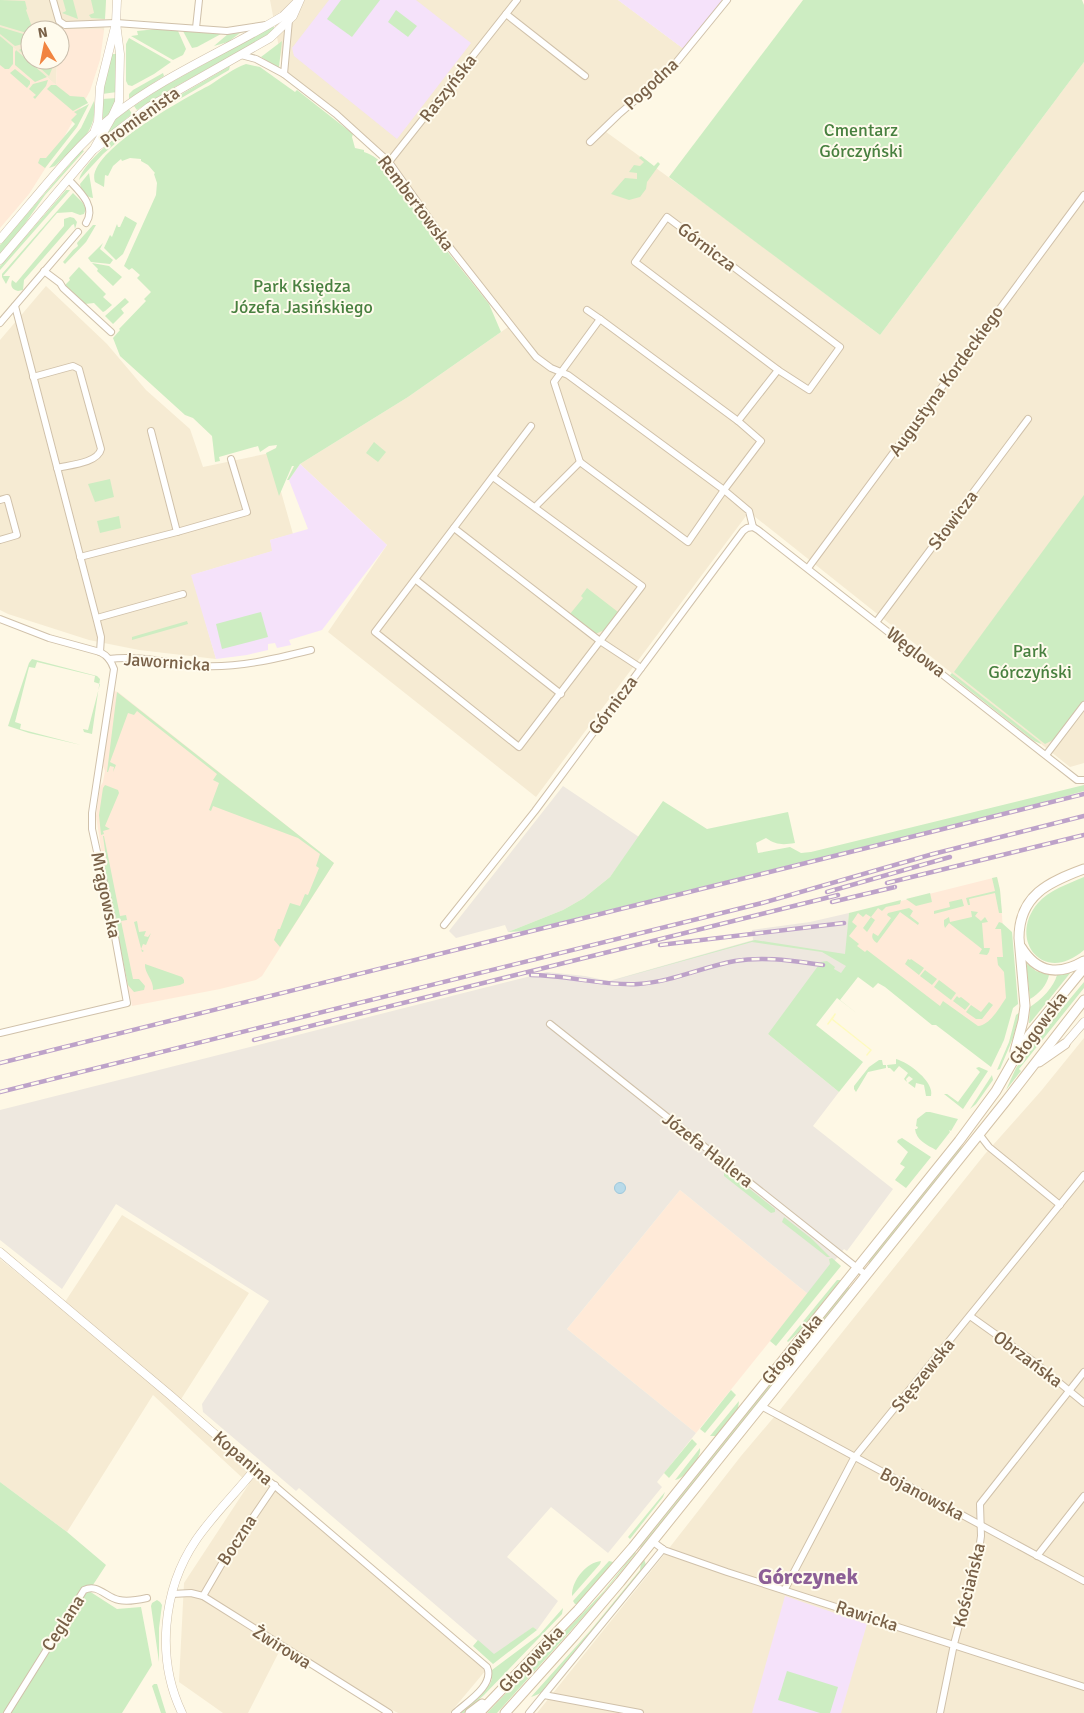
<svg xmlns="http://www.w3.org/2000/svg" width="1084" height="1713" font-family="Signika,sans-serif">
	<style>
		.residential { fill: #f6ebd3 }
		.commercial { fill: #ffead8 }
		.industrial { fill: #eee8df }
		.education { fill: #f5e2fa }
		.green { fill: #cdedc2 }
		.sand { fill: #fffbbe }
		.water { fill: #b8dae9; stroke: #9dc8dc }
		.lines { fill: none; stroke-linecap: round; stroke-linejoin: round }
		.minor-casing { stroke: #d0c1aa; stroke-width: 8 }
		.tertiary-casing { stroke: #d0c1aa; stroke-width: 9 }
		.secondary-casing { stroke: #d4c2a7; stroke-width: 11 }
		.minor { stroke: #fff; stroke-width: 6 }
		.tertiary { stroke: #fff; stroke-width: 8 }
		.secondary { stroke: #fff; stroke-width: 9 }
		.rail-casing { stroke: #bda2c9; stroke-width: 4.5 }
		.rail { stroke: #fffbed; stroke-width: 2.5; stroke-dasharray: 8; stroke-linecap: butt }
		.labels { text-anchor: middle; stroke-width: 4; stroke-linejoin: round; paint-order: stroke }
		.street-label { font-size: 18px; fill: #796148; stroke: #fffbed }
		.park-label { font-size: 18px; fill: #48803f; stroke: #fffbed }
		.district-label { font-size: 22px; font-weight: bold; fill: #8c5f96; stroke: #fffbed }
	</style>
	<rect width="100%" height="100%" fill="#fef8e5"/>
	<!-- residential -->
	<g class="residential">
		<path d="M0,0H106L104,31L101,29H64L60,32V30H30V60H57L56,85L0,36Z"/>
		<path d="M270,0H618L685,50L602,129L718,213L880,335L1084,62V763L1070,767L749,512L536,797L328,632L387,545L300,464L408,397L511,325L389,162L284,74Z"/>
		<path d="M46,286L107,344L146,390L190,429L203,467L270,453L293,534L270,540L273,551L192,575L216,659L139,650L89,640L8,614L0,610V340Z"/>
		<path d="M1084,1038V1713H537L663,1556L741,1456L780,1410L985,1154L1041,1091Z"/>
		<path d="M122,1215L249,1293L176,1407L486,1670L450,1713H398L280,1650L248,1713H223L179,1682L184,1583L249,1484L153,1395L67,1532L0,1482V1259L61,1308Z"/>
	</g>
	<!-- commercial -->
	<g class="commercial">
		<path d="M63,29H102L104,31L100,60L90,91L55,153L29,194L0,228V36L56,85L57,60H60V32Z"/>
		<path d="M114,691L118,692L334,863L262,976L256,980L220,989L132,1006L102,855L96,816L100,787L103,782L105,771L103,766Z"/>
		<path d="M997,877L1000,890L1009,1009L1001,1048L846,954L849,914Z"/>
		<path d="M680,1190L808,1294L696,1433L567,1329Z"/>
	</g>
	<!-- industrial -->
	<g class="industrial">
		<path d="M563,786L639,837L610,877L584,898L563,910L508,932L505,925L456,938L449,931Z"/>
		<path d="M849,913L846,954L859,964L768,1034L839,1092L813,1126L893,1189L847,1251L844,1249L808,1294L680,1190L567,1329L696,1433L657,1482L662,1487L608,1553L551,1507L507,1557L558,1601L537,1630L533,1627L494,1655L299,1488L296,1491L203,1412L202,1404L269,1301L116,1204L62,1289L0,1240V1110L547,972L585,976L609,981L753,940L752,930L810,922Z"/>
	</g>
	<!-- education -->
	<g class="education">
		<path d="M329,0H416L471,43L397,139L294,56L292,48Z"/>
		<path d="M618,0H722L685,50Z"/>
		<path d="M300,464L387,545L322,630L289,640L291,645L277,648L275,643L268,644V650L247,655L216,659L191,575L272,551L270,540L308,529L289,480Z"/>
		<path d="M785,1596L867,1624L841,1713H752Z"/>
	</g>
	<!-- green -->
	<g class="green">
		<path d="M0,0L25,1L27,9L26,10L32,27L30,34L0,25Z"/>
		<path d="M63,0H73L78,19L62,13L66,11Z"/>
		<path d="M91,0H106L105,19L91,18L89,15L94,13Z"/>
		<path d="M341,0H380L352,37L327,19Z"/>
		<path d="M803,0H1082L1084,5V62L880,335L669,177Z"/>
		<path d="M396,10L417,26L408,37L388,22Z"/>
		<path d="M273,26L275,29L258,41L164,93L137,110L134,106L161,88Z"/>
		<path d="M0,27L30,36V42L15,46L0,34Z"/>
		<path d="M157,29L178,31L186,49L183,55L173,60L131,36L138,35L137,31Z"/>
		<path d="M183,31L221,34L197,47L192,48Z"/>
		<path d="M240,33L228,42L214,46L228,34Z"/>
		<path d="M0,36L13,47V64L9,69H5L0,65Z"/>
		<path d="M129,38L171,62L154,74L132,86L128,85L126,81V44Z"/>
		<path d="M282,41L279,67H276L261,57Z"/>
		<path d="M30,44V60L19,50Z"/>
		<path d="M16,50L47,77L35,82L15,65V52Z"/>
		<path d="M112,54H117V92L102,94Z"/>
		<path d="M31,60H53L52,69L49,76Z"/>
		<path d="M246,64L260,67L295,92L297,90L353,134L352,137L355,148L364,150V152C383,158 392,175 400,192L489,304L501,332L408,397L300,464L289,480H287L294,466H292L279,496L266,453L276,448L277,445L269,446L260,452L258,446L219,457L220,461L215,462L212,436L193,418L185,415L120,356L113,338L120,330L119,329L146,301L144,299L151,292L137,278L140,275L132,268L129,270L124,266L156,195L157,183L154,174L155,173L148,165L141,161V159L130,158L122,161L121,159L113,166L108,176L105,175L104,187L95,182C84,153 187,97 210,85C221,78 234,68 246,64Z"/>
		<path d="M230,66L229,70L144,120L142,117Z"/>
		<path d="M15,69L30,81V84L27,88L10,73Z"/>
		<path d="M163,73L164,76L129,99V94L133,90Z"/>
		<path d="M48,80L46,86L35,99L33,97L36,95L29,89L33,84Z"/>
		<path d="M51,85H56L70,96L84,97L88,103L73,111L47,89Z"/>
		<path d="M117,98L113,111L105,118H102V99Z"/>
		<path d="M94,101C98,134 76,145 55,166L49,168L81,128Z"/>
		<path d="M89,104L77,127L45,168L38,163L40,158H46L75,124L71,120L77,114L74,112Z"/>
		<path d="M129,109L132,114L102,139L116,119Z"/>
		<path d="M136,121L138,124L103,154L79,180C84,161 121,133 136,121Z"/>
		<path d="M82,150L84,151L45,195L24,225L0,254V245Z"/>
		<path d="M641,156L654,166L658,162L660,164L647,182L646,189L640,197L629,200L611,194L625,178L637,179V173L629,172L634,165L640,166L644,162L639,158Z"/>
		<path d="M89,173L93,198C86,197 81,191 80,184Z"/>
		<path d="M66,190H70L0,270V266Z"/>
		<path d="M73,193L83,203L86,209L84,214L80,215L72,212L57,213L3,276H10L6,284L2,277V274Z"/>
		<path d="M125,216L137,223L123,254L116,260L104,248L110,235L112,237L117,224L118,227H120Z"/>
		<path d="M70,217L74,218L77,222L75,229L74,224L72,225L24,280L23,290L18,291C12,290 10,286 12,280L16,283L64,226V219Z"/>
		<path d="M93,225H96L86,242L65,264L63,262L73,250L78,246L77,243Z"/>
		<path d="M103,243L100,249L113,260L110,264L91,262L88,258Z"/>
		<path d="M92,263L109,266L122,277L113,286L97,271L98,269Z"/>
		<path d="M79,267L106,294L103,297L112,305L105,311L103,312L94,303L85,304L65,285L70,280L69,278Z"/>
		<path d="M125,298L129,302L121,309L124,313L113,324L105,316Z"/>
		<path d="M374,442L386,452L378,462L366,453Z"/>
		<path d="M110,479L114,497L95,502L88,484Z"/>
		<path d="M1084,495V701L1057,738L1045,744L954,672Z"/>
		<path d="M119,516L121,528L100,533L97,521Z"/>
		<path d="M587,588L618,612L605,630L595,634L570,614L583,598L581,596Z"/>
		<path d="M261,612L268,637L222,649L216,624Z"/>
		<path d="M187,621L188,624L132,640V637Z"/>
		<path d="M32,659L97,676L100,679L92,734L84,732L83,729L88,730L100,684L94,682L95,676L37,662L35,668L29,667L15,722L21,724L20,729L81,745L29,733L8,726L29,663Z"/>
		<path d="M952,673L1040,742L1041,744L1034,741L950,675Z"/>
		<path d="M117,692L334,863L280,947L274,940L278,929H280L290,903L300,906L305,894L308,895L319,868L316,866L320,854L298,838L213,806L211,811L209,810L219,783L213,780L217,774L137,711L134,715L128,713L110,762L116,765L113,772L114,767L110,766L108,772H107Z"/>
		<path d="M105,785L118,790L119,793L105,826L110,829L103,831L104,834L101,835L99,815L103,788Z"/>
		<path d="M1084,785V791L1052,800L524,931L508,932L563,910L584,898L610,877L663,801L707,829L788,812L795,843C783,845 776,845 766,838L756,843L758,853L790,847L801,853L811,852Z"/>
		<path d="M103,836H104L120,916L126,915L127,920L121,921L133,979H139L145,986L144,990L134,992L128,985L104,866L107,865Z"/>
		<path d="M997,877L1000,890L1002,913H999L995,893L969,899L970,905H968L966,898L995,891L992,878Z"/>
		<path d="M1084,877V950C1043,986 1007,939 1038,903C1049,890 1068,884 1084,877Z"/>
		<path d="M930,893L932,902L916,906L906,899Z"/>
		<path d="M962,899L964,906L934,914V911L950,907L949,902Z"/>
		<path d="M901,900L900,904L886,907L882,911L878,908L871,917L875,920L867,932L863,928L871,917L866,914L863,917L858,913L852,922L857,926L849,936L859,944L857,946L865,952L867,950L940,1006L943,1001L978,1026C990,1025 999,1008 1006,998L1004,972L998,965L997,957H1003L1001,929H995L999,922L1002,923L1012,932L1018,1004L1013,1008L1004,1040L991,1067L936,1025H932L885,987L878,983L873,988L858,977L840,1000L858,1014L837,998L816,1025L863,1062L839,1092L768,1034L818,966L823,967L824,964L819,963L821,962L827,961L835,967L834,969L841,973L846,966L822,952L752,942L607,982L755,940L845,954L849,913Z"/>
		<path d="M909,908L913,911L910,916L919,923L918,925L900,912L877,943C873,940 871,938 873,933L878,936L891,918L887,915L888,913Z"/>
		<path d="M971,911L978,912L975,916L981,921L985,917L988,922L982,923L984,948H990L989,952L987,955L979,954L982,949L949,923L945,928L944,925V920L949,917L950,922L972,917Z"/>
		<path d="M137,921L139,932L146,931L144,936L148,937L151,933L146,945L143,944L141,949L144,951L142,952L134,922Z"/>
		<path d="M908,959L910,960L911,959L924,968L919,975L905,964Z"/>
		<path d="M1026,963L1036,971L1049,975C1047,985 1039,994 1030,999Z"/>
		<path d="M145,964L182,977L184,980V983L180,985L153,990C154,980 144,973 145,964Z"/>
		<path d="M925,970L937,979L932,985L920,976Z"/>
		<path d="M1071,972L1030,1023H1029L1030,1007C1041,1000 1054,987 1057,975Z"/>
		<path d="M939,980L956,993L951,1000L934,987Z"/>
		<path d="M1084,982V988L1019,1069L1021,1071L1006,1090L1016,1068L1030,1047Z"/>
		<path d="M957,996L959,998L961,997L970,1004L965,1010L953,1001Z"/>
		<path d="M989,1002L993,1005L982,1019H976L966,1012L971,1005L981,1012Z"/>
		<path d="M1020,1012L1013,1038L1000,1069L997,1070L1009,1042L1016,1015Z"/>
		<path d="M896,1059C908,1062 935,1082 931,1096H926L924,1085L916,1083L915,1088L908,1083L913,1079L909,1076L906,1079L907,1082L904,1079L908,1073L899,1066L894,1072L890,1068H888L887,1065L896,1064Z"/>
		<path d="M879,1060H882L883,1065H886V1068L868,1072L856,1092L854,1089V1086L869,1067Z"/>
		<path d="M979,1067L988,1071L963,1109L944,1094H947L958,1102L980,1072L976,1068Z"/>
		<path d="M992,1075L993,1080L976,1104L970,1109Z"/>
		<path d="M926,1112H930L958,1119L951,1131L949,1130L950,1132L936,1150C927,1145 916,1140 915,1129H917L918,1127L916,1126L917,1119Z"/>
		<path d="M902,1138L931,1157L906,1188L895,1180L905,1167L900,1164L908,1152L897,1142L898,1140Z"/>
		<path d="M961,1147L962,1148L870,1263L868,1262Z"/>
		<path d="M727,1171L775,1209V1212L771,1213L724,1176V1173Z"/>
		<path d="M784,1217L812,1239L830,1257H827L782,1222Z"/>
		<path d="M832,1258L841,1266L776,1346L770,1341L830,1264L829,1259Z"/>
		<path d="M837,1280H841L803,1328L788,1342L787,1341Z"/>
		<path d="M848,1287L850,1288L641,1548L640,1547Z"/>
		<path d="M731,1390L736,1395L705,1433L700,1429Z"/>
		<path d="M739,1401L738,1409L716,1436H710Z"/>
		<path d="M692,1439L697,1444L669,1478L664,1473Z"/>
		<path d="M700,1448C702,1458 684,1479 675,1480Z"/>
		<path d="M0,1482L67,1532L106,1565L89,1591L117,1609L141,1607L152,1665L122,1713H0Z"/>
		<path d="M665,1492L663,1497L630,1539L628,1537Z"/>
		<path d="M635,1552L636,1553L592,1607L497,1713H487L604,1591Z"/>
		<path d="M644,1559L646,1565L548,1685L546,1686C545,1692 537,1695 531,1697L590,1631L640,1570L641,1563Z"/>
		<path d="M601,1561L600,1564L572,1596C571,1581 587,1562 601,1561Z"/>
		<path d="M609,1561L613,1562V1564L577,1604H575L573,1601Z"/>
		<path d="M157,1600L160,1602L162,1605L159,1628V1662L151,1606L152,1603Z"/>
		<path d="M563,1608L562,1614L484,1695L464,1713H459L490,1684L492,1679V1670L539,1635Z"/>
		<path d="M533,1627L537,1630L493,1664L473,1646L478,1640L494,1654Z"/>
		<path d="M787,1671L838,1687L830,1713H820L778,1700Z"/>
		<path d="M154,1684H157L166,1713H161L152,1686Z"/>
	</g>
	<!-- sand -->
	<path class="sand" d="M835,1013L836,1014L833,1019L872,1050L867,1056L866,1055L870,1050L832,1020L828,1025L827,1024Z"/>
	<!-- water -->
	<circle class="water" cx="620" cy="1188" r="5.5"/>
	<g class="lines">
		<defs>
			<g id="minor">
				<path d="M53,0L59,21L65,25L116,23L227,31L266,25"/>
				<path d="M506,14L585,76"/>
				<path d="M196,28L199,0"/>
				<path d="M241,55L256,59L284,74L289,20"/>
				<path d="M284,74L336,114L389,162L448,245L536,357L551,368L568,375L724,490L688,542L580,462"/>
				<path d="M590,142L618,115L670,70L727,0"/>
				<path d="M389,162L517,0"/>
				<path d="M68,179C79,191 97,206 86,223"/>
				<path d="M667,217L840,347L809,390L778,370L635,262Z"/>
				<path d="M44,271L60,283L63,288L111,332"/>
				<path d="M15,306L97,621L101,637L100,652"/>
				<path d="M587,310L600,319"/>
				<path d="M0,323L78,232"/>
				<path d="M33,377L73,366L79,369L101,449C98,463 69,465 57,468"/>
				<path d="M738,421L778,370"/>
				<path d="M531,426L375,632L519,747L600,641L641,668"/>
				<path d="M151,431L177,532"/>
				<path d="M580,462L554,382L600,319L738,421L761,441L724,490L749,511L753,527"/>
				<path d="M0,500L7,498L17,535L0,540"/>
				<path d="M535,507L580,462"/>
				<path d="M753,527L758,530L1077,780H1084"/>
				<path d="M454,528L600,641L642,586L493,477"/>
				<path d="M80,557L177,532L247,512L231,459"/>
				<path d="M808,568L1084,195"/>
				<path d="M416,580L561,694"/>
				<path d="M97,618L183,594"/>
				<path d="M0,619L49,638L100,652C108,656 111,661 114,669L92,813V829L111,915L127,1003L0,1033"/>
				<path d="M877,621L1028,419"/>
				<path d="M109,659C140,655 171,664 201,666C238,668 275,659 311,650"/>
				<path d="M1046,755L1084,705"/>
				<path d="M444,925L535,811L743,531L747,528L753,527"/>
				<path d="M550,1024L866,1275"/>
				<path d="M979,1134L989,1147L1060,1205"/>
				<path d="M970,1316L1033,1361L1084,1403"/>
				<path d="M761,1406L1084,1581"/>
				<path d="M255,1469L487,1667C495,1685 467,1702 455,1713"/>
				<path d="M652,1541L664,1550L727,1572L1084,1687"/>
				<path d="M1037,1556L1084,1496"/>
				<path d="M785,1589L854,1458L1084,1175"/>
				<path d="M172,1594L191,1593L203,1596L389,1713"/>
				<path d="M203,1596L224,1560L275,1485"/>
				<path d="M544,1695L640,1713"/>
				<path d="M7,1713L84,1590C98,1583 106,1598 119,1600C128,1602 138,1600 147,1598"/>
				<path d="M529,1713L663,1549"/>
				<path d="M940,1713L954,1644L979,1550L981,1536L980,1504L1084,1372"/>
			</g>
			<g id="tertiary">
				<path d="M95,130L98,122L100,87L115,27"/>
				<path d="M95,147L112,117L119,102L120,54L116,23L117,0"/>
				<path d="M0,239C35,199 72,149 113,116C165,75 227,50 283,16L299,0"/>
				<path d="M0,260L93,150L149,107L270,38L293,16L300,0"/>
				<path d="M1065,1044L1084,1022"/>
				<path d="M0,1252L170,1395L255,1469C236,1493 213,1515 196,1540C162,1590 156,1659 182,1713"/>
			</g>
			<g id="secondary">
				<path d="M1021,947C1037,973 1058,976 1084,961"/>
				<path d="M1015,1051L1023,1021L1025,1006L1019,938C1019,895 1049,882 1084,869"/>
				<path d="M1039,1062L1065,1044"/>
				<path d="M470,1713L482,1704"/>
				<path d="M479,1713L578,1610L633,1547L959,1141L996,1091L1016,1056L1030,1034L1084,968"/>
				<path d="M505,1713L574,1636L620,1582L1005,1102L1084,1000"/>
			</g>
		</defs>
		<!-- minor casing -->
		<use href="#minor" class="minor-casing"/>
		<!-- tertiary casing -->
		<use href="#tertiary" class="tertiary-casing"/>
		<!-- secondary casing -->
		<use href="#secondary" class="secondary-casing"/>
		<!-- minor -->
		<use href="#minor" class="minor"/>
		<!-- tertiary -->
		<use href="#tertiary" class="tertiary"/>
		<!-- secondary -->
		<use href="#secondary" class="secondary"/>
		<defs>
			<g id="rail">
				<path d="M887,883L1084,835"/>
				<path d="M827,892L950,857"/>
				<path d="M832,902L895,887"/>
				<path d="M660,945L844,923"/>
				<path d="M531,975C567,975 602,986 638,984C672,982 702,967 735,961C765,956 793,961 823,965"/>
				<path d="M254,1040L838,895"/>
				<path d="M0,1063L1084,794"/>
				<path d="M0,1092L762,903L933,854L1084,816"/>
			</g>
		</defs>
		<!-- rail casing -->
		<use href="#rail" class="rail-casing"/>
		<!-- rail -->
		<use href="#rail" class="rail"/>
	</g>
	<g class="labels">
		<!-- street labels -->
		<g class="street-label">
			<text transform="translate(651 84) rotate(-43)" y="6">Pogodna</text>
			<text transform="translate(448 88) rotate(-52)" y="6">Raszyńska</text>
			<text transform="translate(140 117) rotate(-35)" y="6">Promienista</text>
			<text transform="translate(416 203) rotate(53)" y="6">Rembertowska</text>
			<text transform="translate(707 247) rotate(37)" y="6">Górnicza</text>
			<text transform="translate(946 381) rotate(-54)" y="6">Augustyna Kordeckiego</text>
			<text transform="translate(953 520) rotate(-53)" y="6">Słowicza</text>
			<text transform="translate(916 652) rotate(38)" y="6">Węglowa</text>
			<text transform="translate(167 662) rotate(4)" y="6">Jawornicka</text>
			<text transform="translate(613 705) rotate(-53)" y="6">Górnicza</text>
			<text transform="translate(106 895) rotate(78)" y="6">Mrągowska</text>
			<text transform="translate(1038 1028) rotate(-54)" y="6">Głogowska</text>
			<text transform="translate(708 1150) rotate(38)" y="6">Józefa Hallera</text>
			<text transform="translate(792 1349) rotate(-51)" y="6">Głogowska</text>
			<text transform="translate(1028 1359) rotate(37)" y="6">Obrzańska</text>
			<text transform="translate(923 1375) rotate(-51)" y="6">Stęszewska</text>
			<text transform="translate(243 1458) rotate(41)" y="6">Kopanina</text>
			<text transform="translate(922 1494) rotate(28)" y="6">Bojanowska</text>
			<text transform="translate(237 1540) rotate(-57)" y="6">Boczna</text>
			<text transform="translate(969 1585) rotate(-76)" y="6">Kościańska</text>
			<text transform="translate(867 1616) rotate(18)" y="6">Rawicka</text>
			<text transform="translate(63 1623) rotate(-57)" y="6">Ceglana</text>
			<text transform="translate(282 1647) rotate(32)" y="6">Żwirowa</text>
			<text transform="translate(531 1659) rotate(-46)" y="6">Głogowska</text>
		</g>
		<!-- park labels -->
		<g class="park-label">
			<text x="861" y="136">Cmentarz<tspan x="861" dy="21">Górczyński</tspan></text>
			<text x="302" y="292">Park Księdza<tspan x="302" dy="21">Józefa Jasińskiego</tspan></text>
			<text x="1030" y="657">Park<tspan x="1030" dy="21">Górczyński</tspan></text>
		</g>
		<!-- district labels -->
		<g class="district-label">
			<text x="808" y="1584">Górczynek</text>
		</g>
	</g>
	<!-- north arrow -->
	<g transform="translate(45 45) rotate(350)"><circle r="24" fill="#fffbed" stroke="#c9bdab"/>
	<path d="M0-4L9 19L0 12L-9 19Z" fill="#f18441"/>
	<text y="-8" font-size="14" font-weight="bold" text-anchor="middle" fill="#796148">N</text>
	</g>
</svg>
